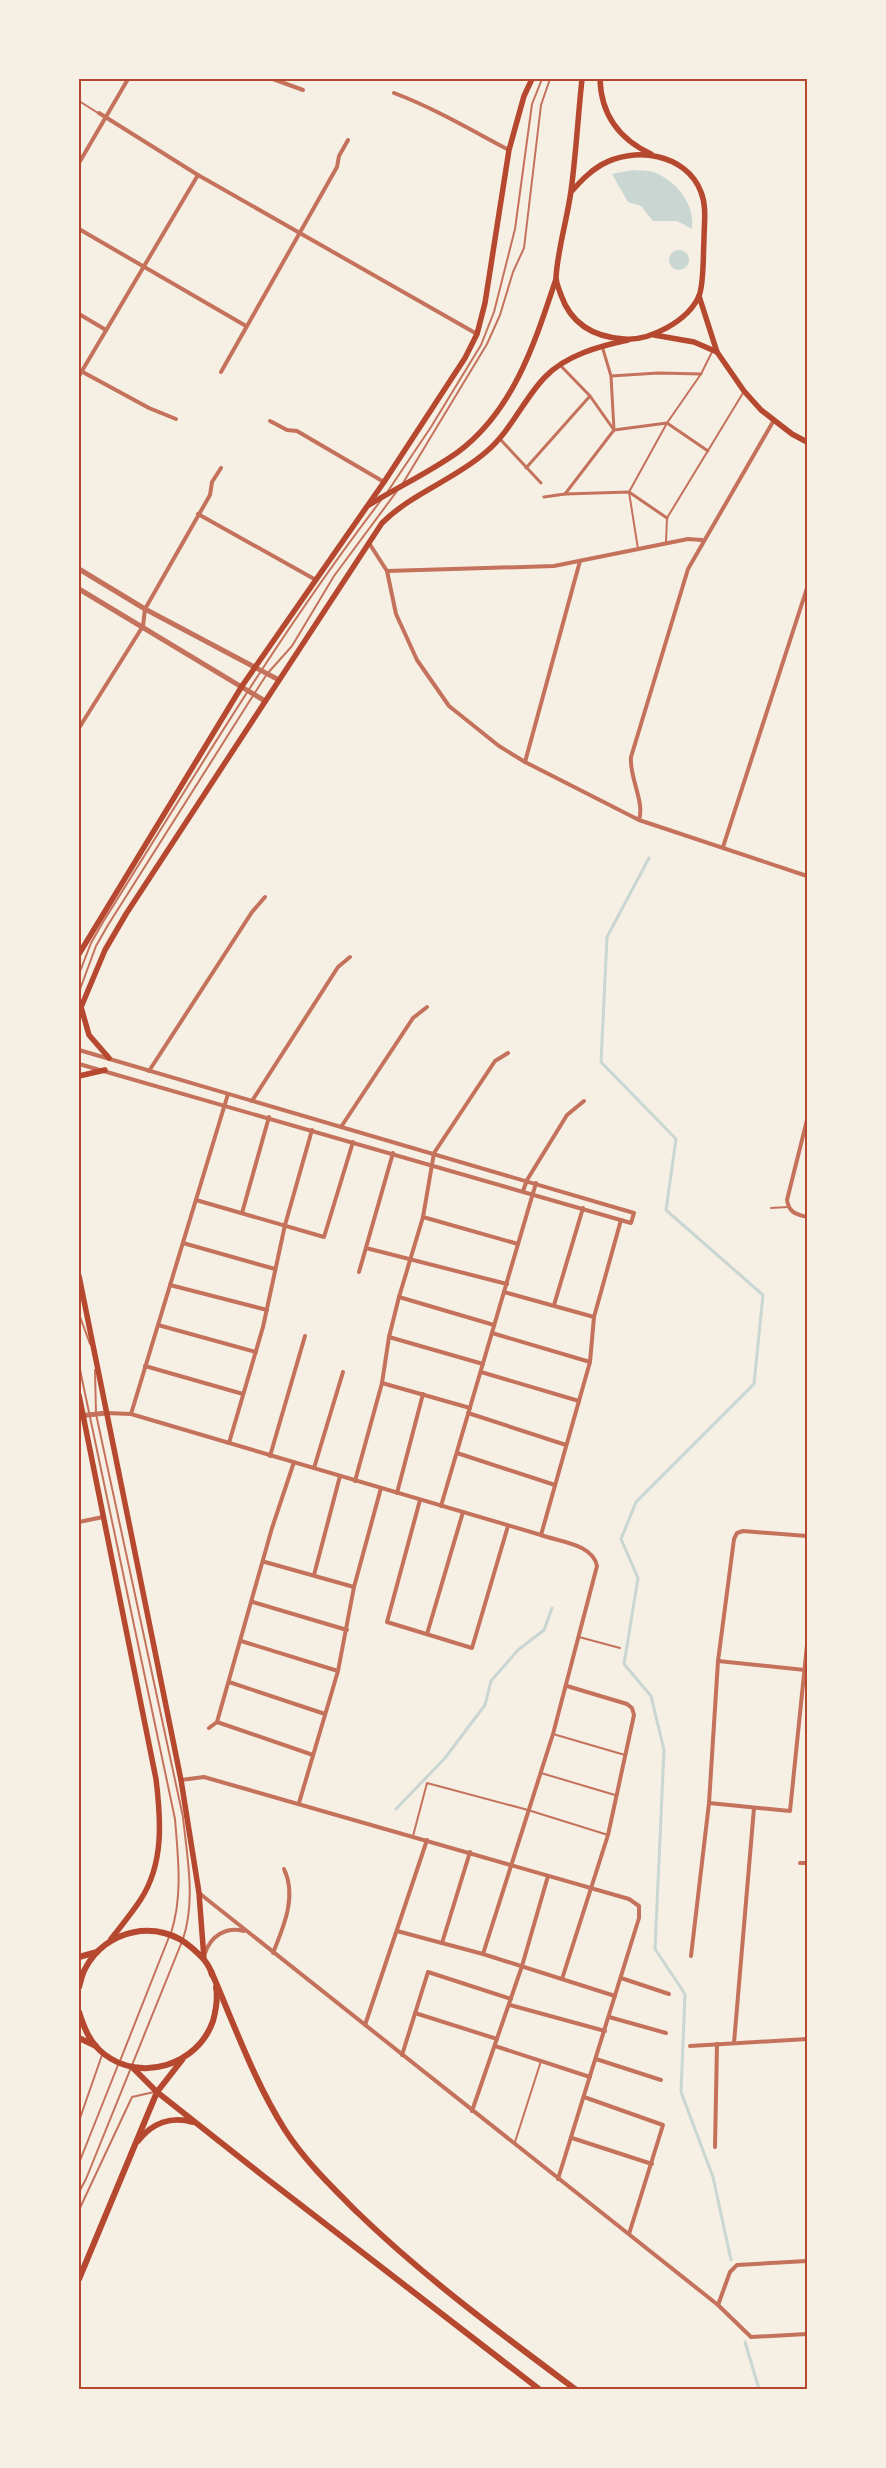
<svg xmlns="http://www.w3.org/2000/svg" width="886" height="2468" font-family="'Space Grotesk',sans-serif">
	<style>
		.water { fill: #c9d6d2 }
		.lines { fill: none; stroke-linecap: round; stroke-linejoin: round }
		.stream { stroke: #c9d6d2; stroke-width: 3 }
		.service { stroke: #c5725c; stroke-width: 2 }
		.pedestrian { stroke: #c5725c; stroke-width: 3 }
		.minor { stroke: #c5725c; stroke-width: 4 }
		.tertiary { stroke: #c5725c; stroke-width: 5 }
		.secondary { stroke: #b5482f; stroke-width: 5.5 }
		.primary { stroke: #b5482f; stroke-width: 6 }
		.neatline { fill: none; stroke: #b5482f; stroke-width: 2 }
	</style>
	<rect width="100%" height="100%" fill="#f6efe4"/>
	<!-- water -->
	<g class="water">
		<path d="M633,170C640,171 650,170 656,173C678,183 695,205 692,229L677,221H653L641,206L628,202L612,174Z"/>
		<circle cx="679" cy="260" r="10"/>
	</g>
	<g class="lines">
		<!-- stream -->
		<g class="stream">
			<path d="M649,858L607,937L601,1062L676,1139L666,1210L763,1295L754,1384L636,1502L621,1539L638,1578L624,1664L651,1696L664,1750L655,1949L685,1994L681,2092L713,2177L731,2260"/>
			<path d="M396,1809L445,1758L485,1705L491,1681L518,1650L544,1630L552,1608"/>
			<path d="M745,2342L759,2389"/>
		</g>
		<!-- service -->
		<g class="service">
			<path d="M79,101L98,113"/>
			<path d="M403,483L487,344L500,315L513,272L524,248L541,105L550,79"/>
			<path d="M388,491L431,427L481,345L494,312L515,229L532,104L542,79"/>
			<path d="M666,542L667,518L743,393"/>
			<path d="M638,549L629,492L667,423L701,374L712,352"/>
			<path d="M79,974L91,943L103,922C193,779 279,633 382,499"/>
			<path d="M79,992L96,946L108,925L254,694L267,674L292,646L334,576L397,491"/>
			<path d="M771,1208L788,1207"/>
			<path d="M79,1314L90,1344"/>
			<path d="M79,1365L175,1819C178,1857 183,1896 171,1933"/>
			<path d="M579,1637L620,1648"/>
			<path d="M553,1734L625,1755"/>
			<path d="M541,1773L615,1795"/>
			<path d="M413,1836L427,1783L528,1810L608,1835"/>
			<path d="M120,2061L169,1937"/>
			<path d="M79,2121L102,2055"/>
			<path d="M515,2142L541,2061"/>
			<path d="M79,2163L118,2065"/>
			<path d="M79,2192L86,2179L183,1939C196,1900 187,1857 183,1817L96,1414L95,1370"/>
			<path d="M79,2210L132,2097L154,2092"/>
		</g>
		<!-- pedestrian -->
		<g class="pedestrian">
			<path d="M560,365L590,396L614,430L667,423L708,451"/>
			<path d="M611,376L658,373L701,374"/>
			<path d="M500,439L541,483"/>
			<path d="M526,468L590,396"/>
			<path d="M565,494L614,430L611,376L602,346"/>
			<path d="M544,497L565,494L629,492L667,518"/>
		</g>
		<!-- minor -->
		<g class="minor">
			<path d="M273,79L303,90"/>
			<path d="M394,93C434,108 471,130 509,150"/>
			<path d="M99,113L198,175L477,334"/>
			<path d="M79,163L128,79"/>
			<path d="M79,229L246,326"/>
			<path d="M79,314L106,330"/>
			<path d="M79,370L149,408L176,419"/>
			<path d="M221,372L337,167L339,156L348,140"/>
			<path d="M79,376L198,175"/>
			<path d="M270,421L287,430L297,431L384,482"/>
			<path d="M198,514L316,580"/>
			<path d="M369,543L387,571L396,614L417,660L449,706L499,746L525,762L639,820L807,876"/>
			<path d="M387,571L554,566L688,539L702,540"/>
			<path d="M79,728L143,626L145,609L210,495L212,482L221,468"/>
			<path d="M525,762L580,561"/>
			<path d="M639,820C645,802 629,777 631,757L688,569L774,420"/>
			<path d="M723,847L807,588"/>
			<path d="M79,1050L634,1213L631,1223L79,1064"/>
			<path d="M149,1071L252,912L265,897"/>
			<path d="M252,1101L338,967L350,957"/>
			<path d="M807,1120L787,1200C789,1213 796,1214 807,1217"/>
			<path d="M341,1127L413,1018L427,1007"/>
			<path d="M523,1191L527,1180L567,1115L584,1101"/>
			<path d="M196,1200L324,1237L353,1142"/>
			<path d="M242,1213L269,1117"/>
			<path d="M423,1217L518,1244"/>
			<path d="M183,1243L275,1269"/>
			<path d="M366,1248L507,1284"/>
			<path d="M359,1272L393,1153"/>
			<path d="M170,1285L267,1310"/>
			<path d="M504,1292L594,1317"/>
			<path d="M399,1297L494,1325"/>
			<path d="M554,1305L583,1208"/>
			<path d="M158,1325L256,1352"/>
			<path d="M492,1333L590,1362"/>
			<path d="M389,1337L483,1364"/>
			<path d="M145,1366L243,1394"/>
			<path d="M481,1372L579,1401"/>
			<path d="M382,1383L470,1408"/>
			<path d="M106,1413L131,1414L541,1535C560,1542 593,1544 597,1566L553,1734L483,1954"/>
			<path d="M468,1413L566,1445"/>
			<path d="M131,1414L228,1094"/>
			<path d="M229,1443L263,1327L285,1225L312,1130"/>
			<path d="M457,1453L555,1485"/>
			<path d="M270,1456L305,1336"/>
			<path d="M314,1468L343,1372"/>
			<path d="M355,1481L382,1383L389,1337L399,1297L423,1217L434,1153L495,1061L508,1053"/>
			<path d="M397,1493L423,1394"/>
			<path d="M420,1500L387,1622L472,1648L508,1526"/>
			<path d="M441,1506L536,1183"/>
			<path d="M79,1522L103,1517"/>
			<path d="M541,1535L590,1362L594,1317L621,1220"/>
			<path d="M265,1562L354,1587"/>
			<path d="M314,1575L340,1476"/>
			<path d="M253,1602L347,1630"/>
			<path d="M427,1634L463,1512"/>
			<path d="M241,1641L338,1671"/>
			<path d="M718,1661L805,1670"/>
			<path d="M229,1682L325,1714"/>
			<path d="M217,1722L313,1755"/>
			<path d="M209,1728L217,1722L272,1528L294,1462"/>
			<path d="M181,1780L204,1777L629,1899L639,1906V1918L558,2179"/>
			<path d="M299,1803L338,1671L354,1587L381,1488"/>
			<path d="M709,1803L790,1811L807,1645"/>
			<path d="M800,1863H807"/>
			<path d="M199,1893L718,2305L751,2337L807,2334"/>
			<path d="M397,1931L483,1954L615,1996"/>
			<path d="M442,1943L470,1852"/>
			<path d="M205,1953C211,1936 226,1926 244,1931"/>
			<path d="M273,1953C284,1926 297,1896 284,1869"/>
			<path d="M691,1956L709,1803L718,1661L734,1539L737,1533L743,1531L807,1536"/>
			<path d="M621,1978L669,1994"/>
			<path d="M562,1979L608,1835L634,1715L632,1708L627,1704L567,1686"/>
			<path d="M510,2005L605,2031"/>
			<path d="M415,2013L497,2039"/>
			<path d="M609,2017L666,2033"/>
			<path d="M365,2025L427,1840"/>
			<path d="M734,2043L754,1808"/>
			<path d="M495,2046L590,2077"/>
			<path d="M690,2046L807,2039"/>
			<path d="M402,2055L428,1972L511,1999"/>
			<path d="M596,2059L661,2080"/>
			<path d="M584,2097L663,2125L629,2234"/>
			<path d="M472,2111L522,1966L548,1876"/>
			<path d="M572,2138L652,2164"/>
			<path d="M715,2147L717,2044"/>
			<path d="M718,2305L730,2272L737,2265L807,2261"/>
		</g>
		<!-- tertiary -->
		<g class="tertiary">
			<path d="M79,569L145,609L279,680"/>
			<path d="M79,589L265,701"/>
			<path d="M79,1416L106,1413"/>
		</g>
		<!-- secondary -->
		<g class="secondary">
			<path d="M600,79C601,115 619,139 651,154"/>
			<path d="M571,192C580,182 589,172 601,165C634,146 686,153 701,192C707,207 704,224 704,240C703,254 704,284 699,296C688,321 650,341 624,339C594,337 571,324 561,295C559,289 556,283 556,277C558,248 567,220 571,191C576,154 578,116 582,79"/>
			<path d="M699,296L717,352L744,391L761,410L792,434L807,442"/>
			<path d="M654,335L694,342L717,352"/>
			<path d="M369,505C398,487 430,472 458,452C514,410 535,342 556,279"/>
			<path d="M79,954L242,686L384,482L465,358L477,334L485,303L509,150L524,96L532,79"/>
			<path d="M81,1007L89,1035L109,1058"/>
			<path d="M79,1012L105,950L126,914L382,523C412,493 454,480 486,452C511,431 523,400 545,377C566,355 600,346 628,340"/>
			<path d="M79,1076L105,1070"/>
			<path d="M79,1276L181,1780L199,1893L204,1959"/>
			<path d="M79,1395L156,1779C161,1820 164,1863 141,1899C132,1913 121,1926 111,1939"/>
		</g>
		<!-- primary -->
		<g class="primary">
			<path d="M79,1957L97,1952"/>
			<path d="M211,1971C234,2024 254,2081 285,2130C305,2161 331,2186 357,2212C424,2277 500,2333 575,2389"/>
			<path d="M79,1987C81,1981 82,1974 85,1969C105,1929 159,1918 192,1948C201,1956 209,1963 212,1975"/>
			<path d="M79,2012C84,2028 90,2043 104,2054C141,2083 198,2065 213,2021C216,2010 218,1998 216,1987"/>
			<path d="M79,2038L96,2046"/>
			<path d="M132,2067L157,2092L262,2175L539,2389"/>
			<path d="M138,2141C152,2123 171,2116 193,2122"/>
			<path d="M79,2279L157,2092L182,2060"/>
		</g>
	</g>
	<!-- border -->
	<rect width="886" height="2468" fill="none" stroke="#f6efe4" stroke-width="160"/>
	<rect x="80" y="80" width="726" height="2308" class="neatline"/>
</svg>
